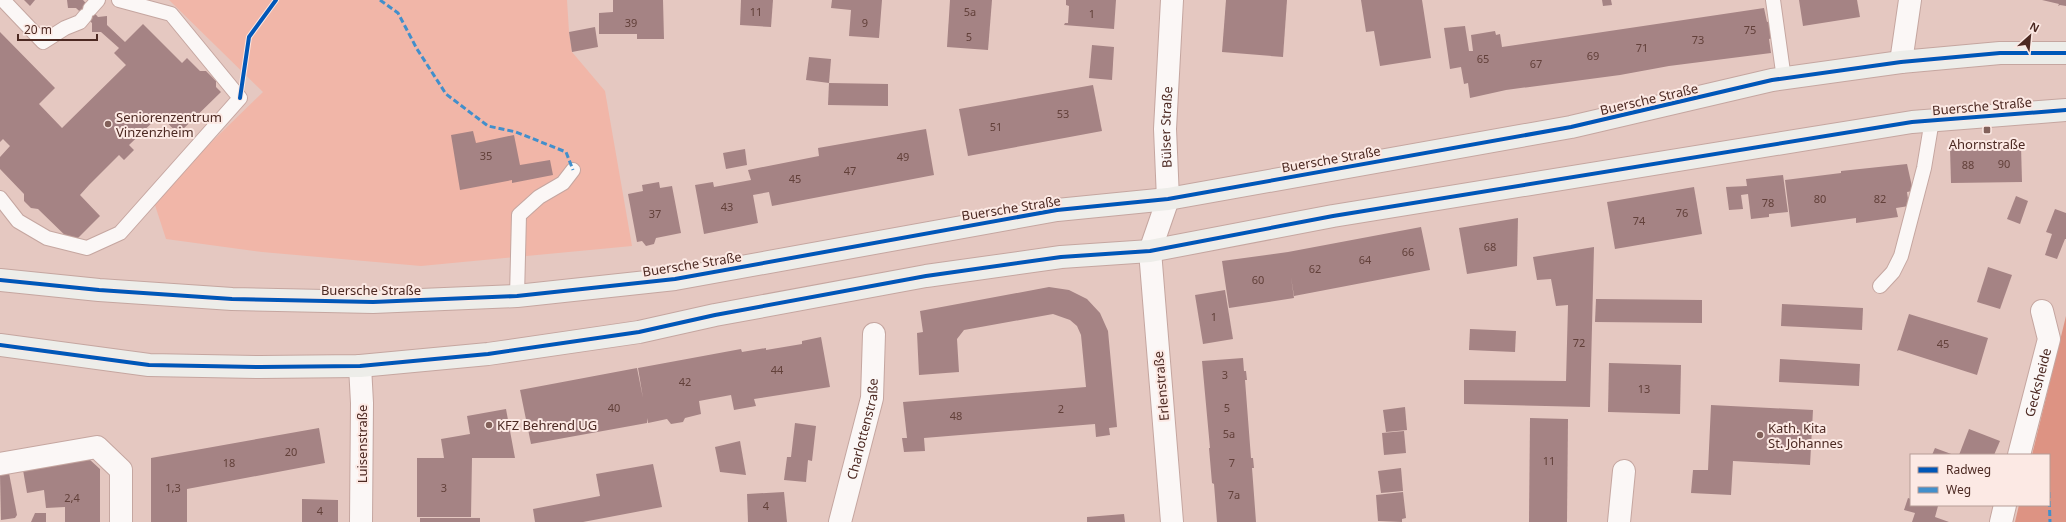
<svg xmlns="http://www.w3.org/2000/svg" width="2066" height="522" font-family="'Noto Sans',sans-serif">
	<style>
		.green { fill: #f1b6a8 }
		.forest { fill: #dd9383 }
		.building { fill: #a58384 }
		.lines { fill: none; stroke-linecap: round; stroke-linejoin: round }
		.lane-casing { stroke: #c5a6a0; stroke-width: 16 }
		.street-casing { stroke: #c5a6a0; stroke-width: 24 }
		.secondary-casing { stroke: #c5a6a0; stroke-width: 24 }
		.lane { stroke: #fbf7f6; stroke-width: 14 }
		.street { stroke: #fbf7f6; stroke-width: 22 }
		.secondary { stroke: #edede9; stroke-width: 22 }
		.quiet { stroke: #428fcb; stroke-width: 3; stroke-dasharray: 6 3; stroke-linecap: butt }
		.cycleway-casing { stroke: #fce9e4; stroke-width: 6 }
		.cycleway { stroke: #0057b8; stroke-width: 4 }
		.poi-dot { fill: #82615a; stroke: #fce9e4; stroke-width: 1.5 }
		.labels { text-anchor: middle; stroke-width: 4; stroke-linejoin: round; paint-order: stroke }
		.number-label { font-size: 11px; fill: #62403a }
		.street-label { font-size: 13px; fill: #4c2922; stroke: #fce9e4 }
		.poi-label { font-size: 13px; fill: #4c2922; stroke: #fce9e4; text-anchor: start }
	</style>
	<rect width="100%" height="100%" fill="#e5c8c1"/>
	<!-- green -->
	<path class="green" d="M169,0H567L569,32L572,52L605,91L632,246L421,266L262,252L166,239L153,199L263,92Z"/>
	<!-- forest -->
	<path class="forest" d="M2066,316V522H2015L2019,505H2049V455H2032Z"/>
	<!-- building -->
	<g class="building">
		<path d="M24,0H35L30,6Z"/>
		<path d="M67,0H83L98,17L107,16V25L125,42L143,24L182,63L187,58L200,71H206L216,81V87L221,92L178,134L160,115L129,145L134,150L124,160L119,155L89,185L80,195L100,216L73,243L38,209L31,208L24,201V194L0,169V157L10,146L3,139L0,142V32L55,88L39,104L62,128L126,65L114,53L119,48L101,32H92V23L76,8H68Z"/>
		<path d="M613,0H663L664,39H637V34H599V13L613,12Z"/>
		<path d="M741,0H773L771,27L740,25Z"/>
		<path d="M832,0H882L879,38L849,36L851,10L831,8Z"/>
		<path d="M950,0H992L988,50L947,47Z"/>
		<path d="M1066,0H1116L1114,29L1064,25L1065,23H1068L1069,6L1066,5Z"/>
		<path d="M1226,0H1287L1283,57L1222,52Z"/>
		<path d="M1361,0H1422L1431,58L1380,66L1374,31L1366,32Z"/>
		<path d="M1602,0H1611L1612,5L1603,6Z"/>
		<path d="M1799,0H1857L1860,17L1803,26Z"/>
		<path d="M2042,0H2066V6L2060,5L2058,6L2059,4Z"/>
		<path d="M1764,8L1767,22L1771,21L1773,38L1769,39L1771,53L1669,66L1620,75L1506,90L1470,98L1468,83L1464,84L1461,67L1450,69L1444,28L1465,26L1469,51H1473L1471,35L1495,31L1496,35L1500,34L1502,47Z"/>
		<path d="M595,27L598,47L572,52L569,32Z"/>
		<path d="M1092,45L1114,47L1112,80L1089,78Z"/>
		<path d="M809,57L831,59L829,83L806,80Z"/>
		<path d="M829,83L888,84V106L828,105Z"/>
		<path d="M1093,85L1102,131L968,156L959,109Z"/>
		<path d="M926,129L934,175L772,206L769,192L753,195L758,223L704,234L695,185L713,182L714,187L751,180L748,170L819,156L818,148Z"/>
		<path d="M473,131L476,143L514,135L520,165L550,160L553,175L512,183V180L460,190L451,135Z"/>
		<path d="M2021,146L2022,182L1951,183L1950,148Z"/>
		<path d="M745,149L747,165L726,169L723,153Z"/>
		<path d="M1907,164L1913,191L1907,192L1909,206L1896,208L1898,217L1856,223V218L1791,227L1785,180L1841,173V171Z"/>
		<path d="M1783,175L1788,212L1769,214V217L1751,219L1748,194L1741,195L1743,209L1729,210L1726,187L1747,186L1746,179Z"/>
		<path d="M659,182L660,188L672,186L681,233L656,238L654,244L646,246L642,241L637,242L628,194L643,191L642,185Z"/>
		<path d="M1694,187L1702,234L1615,249L1607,202Z"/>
		<path d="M2016,196L2028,201L2020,224L2007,219Z"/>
		<path d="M2055,209L2066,213V239H2065L2057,259L2045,255L2052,234L2046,232Z"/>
		<path d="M1518,218L1517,266L1467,274L1459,228Z"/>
		<path d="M1421,227L1430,270L1294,296L1291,277L1294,298L1229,308L1222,261L1288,252Z"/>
		<path d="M1594,247L1590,407L1464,404V380L1566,381L1568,305L1556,306L1551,279L1537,280L1533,257Z"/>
		<path d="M1988,267L2012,275L2000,309L1977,302Z"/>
		<path d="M1049,287L1069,290L1087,299L1100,313L1108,331L1117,427L1109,428L1110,435L1096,437L1095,424L924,438L925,451L904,452L902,438H907L903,402L1086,387L1081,335L1077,326L1070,320L1053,314L964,330L957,339L959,372L919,375L917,333L923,332L920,311Z"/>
		<path d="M1225,290L1233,339L1203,344L1195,295Z"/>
		<path d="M1596,299L1702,300V323L1595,322Z"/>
		<path d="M1782,304L1863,308L1862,330L1781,326Z"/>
		<path d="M1909,314L1988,338L1977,375L1899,350L1897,351Z"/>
		<path d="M1470,329L1516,331L1515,352L1469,350Z"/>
		<path d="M821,337L830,387L754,399L756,406L734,410L731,395L699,401L701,414L685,418L683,422L671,424L667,419L648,423L647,418V423L531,444L520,390L637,368L643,398L638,368L741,349L742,352L766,348V350L802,344V341Z"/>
		<path d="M1243,358L1244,371H1246L1247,380H1245L1251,458H1253L1254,468H1252L1256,522H1217L1214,484L1212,483L1209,448H1210L1202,361Z"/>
		<path d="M1780,359L1860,364L1859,386L1779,382Z"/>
		<path d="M1609,363L1681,365L1680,414L1608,412Z"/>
		<path d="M1711,405L1813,410L1810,465L1733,461L1731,495L1691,493L1693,470H1708Z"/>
		<path d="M1405,407L1407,430L1386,432L1383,410Z"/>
		<path d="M506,409L515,458H472L471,517H417V458H444L441,439L470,434L467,416Z"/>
		<path d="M1530,418L1568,419L1567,522H1529Z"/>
		<path d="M795,423L816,426L812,461L808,460L806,482L784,480L787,457H791Z"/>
		<path d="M319,428L325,463L187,489V522H151V458Z"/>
		<path d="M1969,429L2000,441L1994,455H1959Z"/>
		<path d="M1404,431L1406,453L1384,455L1382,433Z"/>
		<path d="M740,441L746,475L720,472L715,447Z"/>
		<path d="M1935,448L1954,455H1932Z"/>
		<path d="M89,459L100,469V522H65V507L46,508L44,490L27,493L23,470Z"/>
		<path d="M653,464L662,507L583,522H535L533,509L600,496L596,474Z"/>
		<path d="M1401,468L1403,491L1381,493L1378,471Z"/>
		<path d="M9,473L17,515L15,518L1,520L0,474Z"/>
		<path d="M784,492L787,522H748L747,494Z"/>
		<path d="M1403,492L1406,518L1402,519V522L1378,521L1376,495Z"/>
		<path d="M1908,498L1911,499V505L1938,506L1935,517L1949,522H1912L1915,513L1904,510Z"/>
		<path d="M302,499L338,500V522H302Z"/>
		<path d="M35,513H46V522H31Z"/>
		<path d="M1124,514L1125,522H1087V517Z"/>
		<rect x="420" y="518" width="60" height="4"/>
	</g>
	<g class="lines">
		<defs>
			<g id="lane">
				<path d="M3,0L43,42L65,28L80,22L85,16"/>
				<path d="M1773,0L1784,79"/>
				<path d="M90,9L98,0"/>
				<path d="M0,198L18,221L47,238L87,248L120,233L240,98L171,14L119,0"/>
				<path d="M1880,286L1893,272L1901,256L1924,168L1932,120"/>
				<path d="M517,296L519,215L539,197L563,183L573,170"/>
			</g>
			<g id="street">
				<path d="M1901,62L1910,0"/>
				<path d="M360,366L362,403L361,522"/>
				<path id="s1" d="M2019,455L2049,339L2042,311"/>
				<path d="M0,464L97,447L121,470V522"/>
				<path id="s2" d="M840,522L872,398L874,334"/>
				<path id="s3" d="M1172,522L1150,251L1168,199L1165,129L1172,0"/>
				<path d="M1619,522L1624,471"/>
				<path d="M2001,522L2005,505"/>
			</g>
			<g id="secondary">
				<path d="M0,280L99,290L232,299L373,302L517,296L675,279L1057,210L1168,199L1571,127L1772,80L1901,62L2000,53H2066"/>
				<path d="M0,345L149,365L260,367L360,366L488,354L639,332L715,315L926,276L1061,257L1150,251L1333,216L1912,122L2066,110"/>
			</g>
		</defs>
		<!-- lane casing -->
		<use href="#lane" class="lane-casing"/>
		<!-- street casing -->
		<use href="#street" class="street-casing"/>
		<!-- secondary casing -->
		<use href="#secondary" class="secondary-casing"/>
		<!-- lane -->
		<use href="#lane" class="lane"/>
		<!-- street -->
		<use href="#street" class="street"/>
		<!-- secondary -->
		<use href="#secondary" class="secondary"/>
		<!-- quiet -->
		<g class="quiet">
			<path d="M380,0L398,13L417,49L446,94L488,126L516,132L566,152L573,170"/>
			<path d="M2049,492L2050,522"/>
		</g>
		<defs>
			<g id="cycleway">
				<path d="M240,98L249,37L276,0"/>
				<path d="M0,280L99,290L232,299L373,302L517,296L675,279L1057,210L1168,199L1571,127L1772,80L1901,62L2000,53H2066"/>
				<path d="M0,345L149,365L260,367L360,366L488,354L639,332L715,315L926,276L1061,257L1150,251L1333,216L1912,122L2066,110"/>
			</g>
		</defs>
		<!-- cycleway casing -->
		<use href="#cycleway" class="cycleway-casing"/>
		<!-- cycleway -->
		<use href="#cycleway" class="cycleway"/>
	</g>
	<!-- markers -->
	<g class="poi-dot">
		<circle cx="108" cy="124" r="4"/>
		<rect x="1983" y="126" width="8" height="8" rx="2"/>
		<circle cx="489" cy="425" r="4"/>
		<circle cx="1760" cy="435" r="4"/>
	</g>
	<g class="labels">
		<!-- number labels -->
		<g class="number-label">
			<text x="756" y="16">11</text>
			<text x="970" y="16">5a</text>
			<text x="1092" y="18">1</text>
			<text x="631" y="27">39</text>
			<text x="865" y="27">9</text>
			<text x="1750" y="34">75</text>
			<text x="969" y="41">5</text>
			<text x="1698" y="44">73</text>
			<text x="1642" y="52">71</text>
			<text x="1593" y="60">69</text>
			<text x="1483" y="63">65</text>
			<text x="1536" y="68">67</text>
			<text x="1063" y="118">53</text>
			<text x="996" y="131">51</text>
			<text x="486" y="160">35</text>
			<text x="903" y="161">49</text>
			<text x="2004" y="168">90</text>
			<text x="1968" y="169">88</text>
			<text x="850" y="175">47</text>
			<text x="795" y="183">45</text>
			<text x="1820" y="203">80</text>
			<text x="1880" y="203">82</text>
			<text x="1768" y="207">78</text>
			<text x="727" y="211">43</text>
			<text x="1682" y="217">76</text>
			<text x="655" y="218">37</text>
			<text x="1639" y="225">74</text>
			<text x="1490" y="251">68</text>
			<text x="1408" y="256">66</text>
			<text x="1365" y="264">64</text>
			<text x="1315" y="273">62</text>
			<text x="1258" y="284">60</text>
			<text x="1214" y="321">1</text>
			<text x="1579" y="347">72</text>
			<text x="1943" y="348">45</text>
			<text x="777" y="374">44</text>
			<text x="1225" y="379">3</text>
			<text x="685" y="386">42</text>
			<text x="1644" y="393">13</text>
			<text x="614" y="412">40</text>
			<text x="1227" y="412">5</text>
			<text x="1061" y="413">2</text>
			<text x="956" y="420">48</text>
			<text x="1229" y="438">5a</text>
			<text x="291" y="456">20</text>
			<text x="1549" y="465">11</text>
			<text x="229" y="467">18</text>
			<text x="1232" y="467">7</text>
			<text x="173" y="492">1,3</text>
			<text x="444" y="492">3</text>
			<text x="1234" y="499">7a</text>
			<text x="72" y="502">2,4</text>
			<text x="766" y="510">4</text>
			<text x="320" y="515">4</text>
		</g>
		<!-- street labels -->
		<g class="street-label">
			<text transform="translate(1649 99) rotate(-13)" y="5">Buersche Straße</text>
			<text transform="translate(1982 106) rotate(-5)" y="5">Buersche Straße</text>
			<text dy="5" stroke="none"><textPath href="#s3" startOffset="399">Bülser Straße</textPath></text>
			<text transform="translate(1331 159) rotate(-10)" y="5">Buersche Straße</text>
			<text transform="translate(1011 208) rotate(-9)" y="5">Buersche Straße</text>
			<text transform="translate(692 264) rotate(-9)" y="5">Buersche Straße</text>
			<text x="371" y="295">Buersche Straße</text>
			<text dy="5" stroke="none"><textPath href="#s1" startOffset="75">Gecksheide</textPath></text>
			<text transform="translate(1161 386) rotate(-95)" y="5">Erlenstraße</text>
			<text dy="5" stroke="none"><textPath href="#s2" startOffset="96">Charlottenstraße</textPath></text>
			<text transform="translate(362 444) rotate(-90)" y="5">Luisenstraße</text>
		</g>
		<!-- poi labels -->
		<g class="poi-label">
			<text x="116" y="122">Seniorenzentrum<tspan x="116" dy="15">Vinzenzheim</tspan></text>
			<text x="1987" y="149" text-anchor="middle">Ahornstraße</text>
			<text x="497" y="430">KFZ Behrend UG</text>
			<text x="1768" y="433">Kath. Kita<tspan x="1768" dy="15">St. Johannes</tspan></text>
		</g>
	</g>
	<!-- legend -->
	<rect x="1910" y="454" width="140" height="52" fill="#fce9e4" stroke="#b69c96"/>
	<rect x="1918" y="467" width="20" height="6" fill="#0057b8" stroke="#b69c96"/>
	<text x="1946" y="474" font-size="12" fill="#4c2922">Radweg</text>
	<rect x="1918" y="487" width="20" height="6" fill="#428fcb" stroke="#b69c96"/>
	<text x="1946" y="494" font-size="12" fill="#4c2922">Weg</text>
	<!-- north arrow -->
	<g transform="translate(2030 36) rotate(27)" stroke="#fce9e4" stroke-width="3" paint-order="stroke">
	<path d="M0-3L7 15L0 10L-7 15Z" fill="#4c2922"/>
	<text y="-6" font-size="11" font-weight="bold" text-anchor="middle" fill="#4c2922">N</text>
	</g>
	<!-- scale -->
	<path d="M18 34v6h79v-6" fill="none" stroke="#4c2922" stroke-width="2"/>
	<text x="24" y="34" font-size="12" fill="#4c2922" stroke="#fce9e4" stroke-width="3" paint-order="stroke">20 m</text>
</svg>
